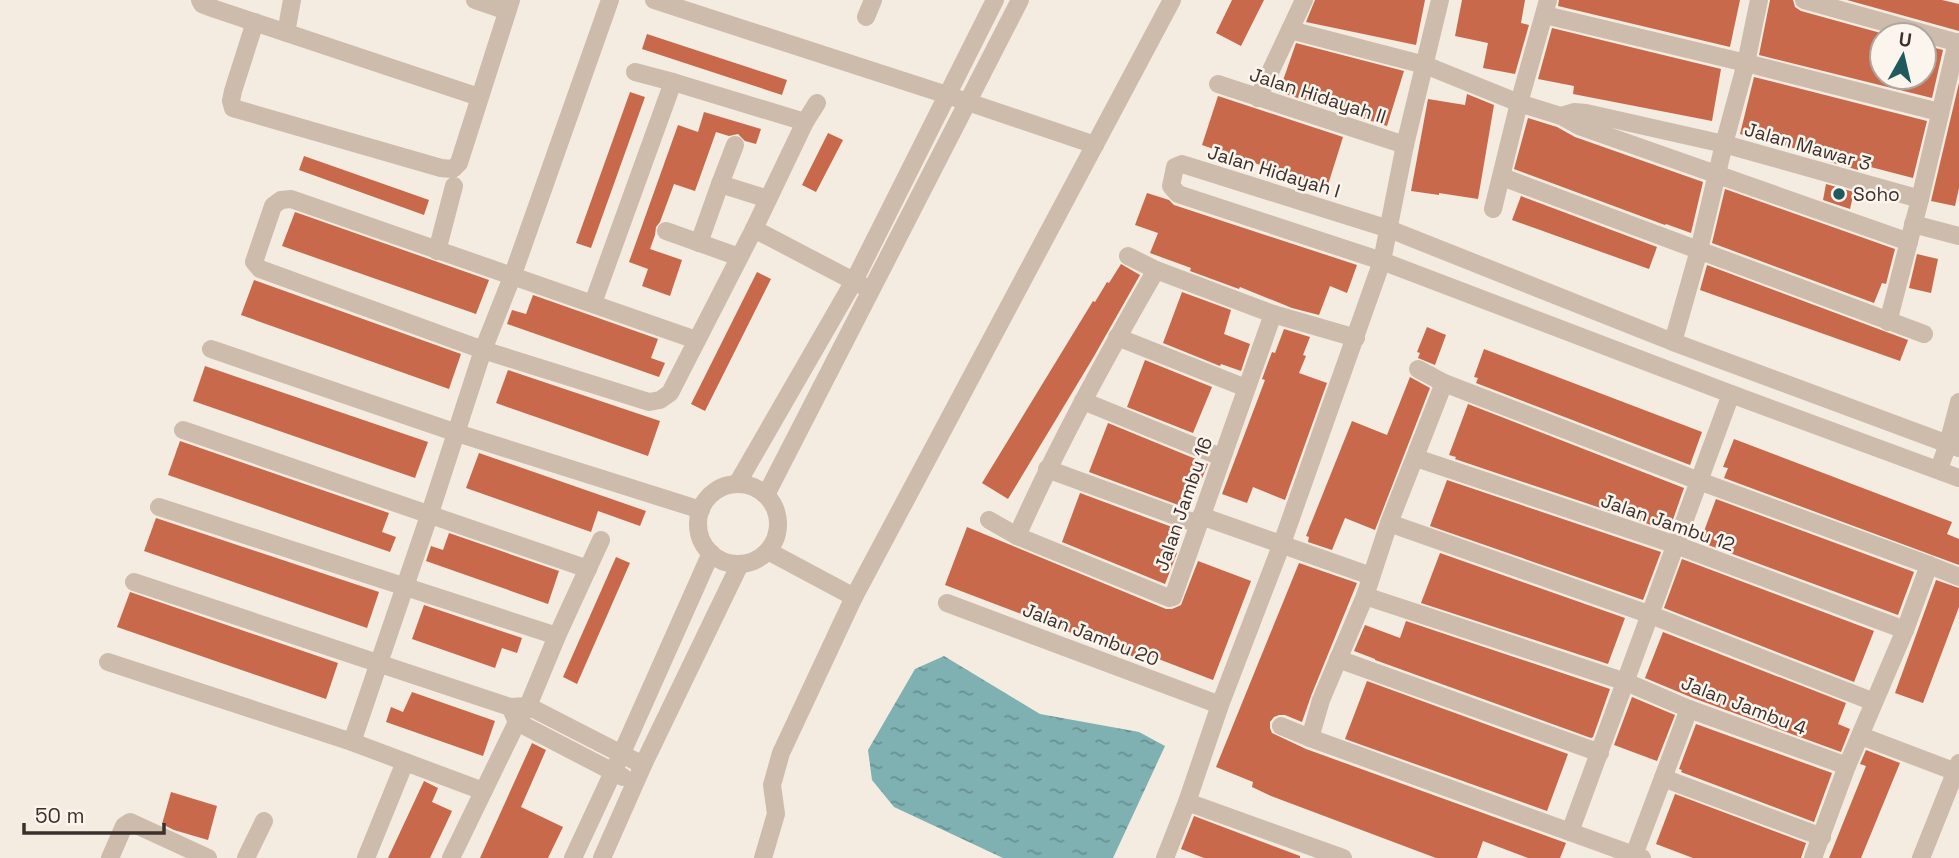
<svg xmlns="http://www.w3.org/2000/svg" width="1959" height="858" font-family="'Space Grotesk',sans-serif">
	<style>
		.water { fill: url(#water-ripples) }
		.building { fill: #c8694b }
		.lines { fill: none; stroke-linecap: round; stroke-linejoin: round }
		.street { stroke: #cdbbac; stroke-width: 18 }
		.poi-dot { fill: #1f5a5e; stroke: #fbf5ee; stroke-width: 2.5 }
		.labels { text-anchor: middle; stroke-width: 5; stroke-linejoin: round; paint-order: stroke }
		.street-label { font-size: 19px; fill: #3b302b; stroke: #fbf5ee }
		.poi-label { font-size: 19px; fill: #3b302b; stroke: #fbf5ee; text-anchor: start }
	</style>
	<defs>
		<pattern id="water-ripples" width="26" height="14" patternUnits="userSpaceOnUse" patternTransform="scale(1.75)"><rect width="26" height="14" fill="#7fb0b2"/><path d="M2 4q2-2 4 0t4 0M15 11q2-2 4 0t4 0" fill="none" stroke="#699091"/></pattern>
	</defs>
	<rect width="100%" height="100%" fill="#f4ebe1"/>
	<!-- water -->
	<path class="water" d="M944,656L1040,714L1139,732L1165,746L1113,858H1003L894,807L872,780L868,750L915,669Z"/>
	<!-- building -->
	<g class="building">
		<path d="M1232,0H1264L1241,46L1216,33Z"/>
		<path d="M1315,0H1425L1416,45L1306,22Z"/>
		<path d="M1462,0H1525L1521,23L1529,25L1515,74L1483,68L1488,43L1455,36Z"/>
		<path d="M1559,0H1740L1730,47L1558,6Z"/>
		<path d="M1770,0H1793L1795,7L1801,11L1888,35H1882V77H1924V45L1943,50L1932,98L1759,55Z"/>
		<path d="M1847,0H1942L1959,4V31Z"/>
		<path d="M1552,28L1721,69L1712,121L1573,94L1574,86L1538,79Z"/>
		<path d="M647,34L787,80L782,95L642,49Z"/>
		<path d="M1296,43L1404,71L1387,126L1279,92Z"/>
		<path d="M1754,77L1927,121L1913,178L1859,164L1858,170L1830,162L1831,158L1740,134Z"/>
		<path d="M1959,83V188L1955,206L1931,201Z"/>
		<path d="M630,92L645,97L591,248L576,243Z"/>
		<path d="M1467,94L1494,105L1478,199L1439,193V195L1411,191L1428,99L1465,105Z"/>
		<path d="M1218,96L1343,137L1327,188L1202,145Z"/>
		<path d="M704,112L761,129L756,144L745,141L738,134L729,136L716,132L695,191L674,184L660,222L656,227L655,235L650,249L682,260L670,296L642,286L648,269L629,262L678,125L698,132Z"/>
		<path d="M1528,118L1557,127L1575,137L1703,182L1691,233L1666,224L1665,225L1514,169Z"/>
		<path d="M828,133L843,140L816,192L802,185Z"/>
		<path d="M304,156L429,200L424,215L299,170Z"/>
		<path d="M1826,184L1854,192L1850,209L1823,200Z"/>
		<path d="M1725,189L1895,249L1886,284L1882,283L1874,303L1712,243Z"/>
		<path d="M1147,193L1169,200L1174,205L1357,265L1347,293L1330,286L1319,315L1292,308L1240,287L1239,289L1190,271L1191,268L1150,253L1158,233L1135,225Z"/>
		<path d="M1521,196L1657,247L1649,269L1512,220Z"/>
		<path d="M295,212L489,280L476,314L282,246Z"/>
		<path d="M1917,254L1938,259L1931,293L1909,288Z"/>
		<path d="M1121,264L1140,275L1093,358L1008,499L982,483L1093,301L1095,302L1107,282L1109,283Z"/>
		<path d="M1707,265L1908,340L1900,361L1700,290Z"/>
		<path d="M757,272L771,279L705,411L691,404Z"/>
		<path d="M254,280L461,354L449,389L241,315Z"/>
		<path d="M1182,292L1231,310L1224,334L1250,344L1241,371L1221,364L1220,366L1163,343Z"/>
		<path d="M533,295L658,339L651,358L665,363L659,377L507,324L512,310L526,314Z"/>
		<path d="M1427,327L1446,335L1435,365L1418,358L1420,353L1417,352Z"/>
		<path d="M1284,329L1310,337L1303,355L1306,356L1299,373L1327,383L1285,500L1253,487L1247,503L1222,494L1265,380L1262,379L1272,352L1275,353Z"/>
		<path d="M1484,349L1702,432L1690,465L1476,383L1478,378L1474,377Z"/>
		<path d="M1145,360L1212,387L1193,433L1127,407Z"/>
		<path d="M205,366L428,442L415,478L193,401Z"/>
		<path d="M508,370L660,421L648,456L496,403Z"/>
		<path d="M1410,377L1430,388L1375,530L1345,518L1332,550L1308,542L1309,537L1306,536L1352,421L1387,435Z"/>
		<path d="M1468,404L1684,488L1669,531L1455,459L1456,457L1449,455Z"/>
		<path d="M1108,423L1208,464L1189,509L1089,472Z"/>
		<path d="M1734,439L1952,522L1947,534L1959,539V565L1724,478L1728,468L1723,467Z"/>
		<path d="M180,441L389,513L382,532L396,537L390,552L168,475Z"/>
		<path d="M479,453L646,511L640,526L598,511L591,532L466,488Z"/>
		<path d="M1447,480L1661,552L1643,600L1430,526Z"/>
		<path d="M1080,493L1180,530L1172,551L1177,553L1165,584L1062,542Z"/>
		<path d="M1716,499L1914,572L1898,615L1700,542Z"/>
		<path d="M156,518L379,592L367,628L144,551Z"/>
		<path d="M967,527L1166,609H1172L1181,605L1198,561L1251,581L1213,680L1148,655L1145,661L945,585Z"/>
		<path d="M449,533L559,571L548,604L426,561L431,546L443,550Z"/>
		<path d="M1440,553L1625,618L1608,664L1421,603Z"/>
		<path d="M616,557L630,563L577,684L563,677Z"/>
		<path d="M1682,559L1874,631L1854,682L1664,608Z"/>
		<path d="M1299,563L1357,583L1311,696L1302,722L1285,715H1279L1274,717L1270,722V728L1272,733L1306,749L1566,843L1560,858H1528L1483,841L1477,858H1436L1271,796L1252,787L1253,782L1216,767Z"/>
		<path d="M1936,580L1959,588V607L1923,703L1895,693Z"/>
		<path d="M130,592L338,663L326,699L117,627Z"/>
		<path d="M424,605L522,638L517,653L502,648L495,668L412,639Z"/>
		<path d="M1406,621L1610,689L1593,737L1591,738L1375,660V659L1354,651L1365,625L1400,638Z"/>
		<path d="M1663,632L1846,703L1838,724L1850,729L1841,752L1693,698L1645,678Z"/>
		<path d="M1367,681L1568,754L1547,811L1345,739Z"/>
		<path d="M412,692L495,721L483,756L386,722L391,707L403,712Z"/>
		<path d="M1632,697L1675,715L1657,761L1614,745Z"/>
		<path d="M1696,724L1832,773L1814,822L1681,772L1682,770L1679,769Z"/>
		<path d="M532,743L546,750L521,807L563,827L548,858H480Z"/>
		<path d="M1866,750L1900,763L1861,858H1829L1866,766L1860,764Z"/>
		<path d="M424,781L438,788L432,802L452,811L446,824L430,858H388Z"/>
		<path d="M171,792L217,806L208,840L174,830L162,824Z"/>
		<path d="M1675,794L1806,843L1801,858H1693L1656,844Z"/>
		<path d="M1194,816L1300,856V858H1204L1181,849Z"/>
	</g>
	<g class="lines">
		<!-- street -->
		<g class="street">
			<path d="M200,0L202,4L215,9L479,97"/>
			<path d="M475,0L507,11"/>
			<path d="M654,0L947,95L1095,145"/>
			<path d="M1804,0L1959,43"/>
			<path d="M1545,15L1746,63L1939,112"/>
			<path d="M866,17L873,0"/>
			<path d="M255,22L233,91L231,101L233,108L441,168L453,169L459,163L511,0"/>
			<path d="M1290,30L1425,65L1519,103L1561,116L1579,126L1909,242"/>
			<path d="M286,33L292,0"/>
			<path d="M635,72L673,82L805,122"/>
			<path d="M1218,84L1405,145"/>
			<path d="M1258,98L1304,0"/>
			<path d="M1561,116L1574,112L1586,113L1724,144L1920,199"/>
			<path d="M1502,177L1924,334"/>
			<path d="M720,184L735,145"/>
			<path d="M1493,209L1519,103L1548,0"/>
			<path d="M1913,224L1959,236"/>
			<path d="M754,229L863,286"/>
			<path d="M666,231L739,257"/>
			<path d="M699,243L720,184L768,199"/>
			<path d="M437,251L454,186"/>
			<path d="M1128,256L1156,270"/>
			<path d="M593,303L673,82"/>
			<path d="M1888,322L1920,199L1957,42"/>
			<path d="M1117,337L1246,388"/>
			<path d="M696,340L291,199L281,200L273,206L254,262L260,269L483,350L649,402L660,400L670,393L754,229L805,122L817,103"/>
			<path d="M1673,342L1699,250L1724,144L1746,63L1759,0"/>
			<path d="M211,349L457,433L701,510"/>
			<path d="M1418,369L1444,383"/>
			<path d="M1083,401L1221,457"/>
			<path d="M183,430L588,569"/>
			<path d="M1959,448L1673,342L1389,229L1182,164L1175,167L1171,186L1178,194L1382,261L1731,394L1959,478"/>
			<path d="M1416,458L1676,545L1905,630"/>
			<path d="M1047,469L1198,524"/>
			<path d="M1939,469L1948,444L1959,402"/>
			<path d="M737,484L854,281L995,0"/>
			<circle cx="738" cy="524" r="40"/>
			<path d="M766,495L1020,0"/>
			<path d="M159,507L557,636"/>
			<path d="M1201,516L1371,576"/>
			<path d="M989,520L1017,536L1169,598L1173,597L1273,314"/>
			<path d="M1389,523L1651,615L1874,702"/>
			<path d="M1017,536C1058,444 1106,357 1156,270L1273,314L1356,338"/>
			<path d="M768,551L854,597"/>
			<path d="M1929,565L1959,577"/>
			<path d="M134,582L510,707L528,706L643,765"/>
			<path d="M1365,596L1626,682L1689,709L1847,766"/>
			<path d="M947,603L1220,705"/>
			<path d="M1338,659L1600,753"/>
			<path d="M108,662L352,742L483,791"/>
			<path d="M513,713L517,722L623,777"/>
			<path d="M1281,726L1310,738"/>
			<path d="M1861,736L1959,773"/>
			<path d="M352,742L430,513L483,350L512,277L610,0"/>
			<path d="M1663,778L1822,837"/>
			<path d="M1570,832L1731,394"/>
			<path d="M1634,855L1689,709"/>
			<path d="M110,858L124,826L130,822L208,858"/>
			<path d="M246,858L264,821"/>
			<path d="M366,858L405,762"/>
			<path d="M451,858L517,722L528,706L557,636L601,540"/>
			<path d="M573,858L621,755L711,553"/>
			<path d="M602,858L643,765L740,564"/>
			<path d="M763,858L776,814L772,785L781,753L854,597L1172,0"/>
			<path d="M1165,858L1187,802"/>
			<path d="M1343,858L1187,802L1220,705L1281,546L1382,261L1405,145L1440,0"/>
			<path d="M1642,858L1310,738L1321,700L1365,596L1389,523L1444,383L1699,481L1929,565L1905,630L1847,766L1813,858"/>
			<path d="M1921,858L1959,763"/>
		</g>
	</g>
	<!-- markers -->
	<circle class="poi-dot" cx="1839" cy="194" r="7"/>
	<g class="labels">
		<!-- street labels -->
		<g class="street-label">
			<text transform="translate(1318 95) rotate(18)" y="7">Jalan Hidayah II</text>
			<text transform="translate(1808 146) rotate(16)" y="7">Jalan Mawar 3</text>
			<text transform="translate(1274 171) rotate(17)" y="7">Jalan Hidayah I</text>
			<text transform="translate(1183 504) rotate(-71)" y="7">Jalan Jambu 16</text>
			<text transform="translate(1668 522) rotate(19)" y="7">Jalan Jambu 12</text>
			<text transform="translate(1091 634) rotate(21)" y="7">Jalan Jambu 20</text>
			<text transform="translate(1744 705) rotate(21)" y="7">Jalan Jambu 4</text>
		</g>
		<!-- poi labels -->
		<g class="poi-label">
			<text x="1853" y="201">Soho</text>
		</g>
	</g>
	<!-- north arrow -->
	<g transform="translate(1903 56) rotate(8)"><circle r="33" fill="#fbf5ee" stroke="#aea6a0" stroke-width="2"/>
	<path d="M0-5L12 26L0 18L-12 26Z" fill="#1f5a5e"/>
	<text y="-10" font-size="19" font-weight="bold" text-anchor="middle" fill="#3b302b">U</text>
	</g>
	<!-- scale -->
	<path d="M24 823v10h140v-10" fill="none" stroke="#3b302b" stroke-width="3.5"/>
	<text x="35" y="823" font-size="21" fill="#3b302b" stroke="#fbf5ee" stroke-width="5" paint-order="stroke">50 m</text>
</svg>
